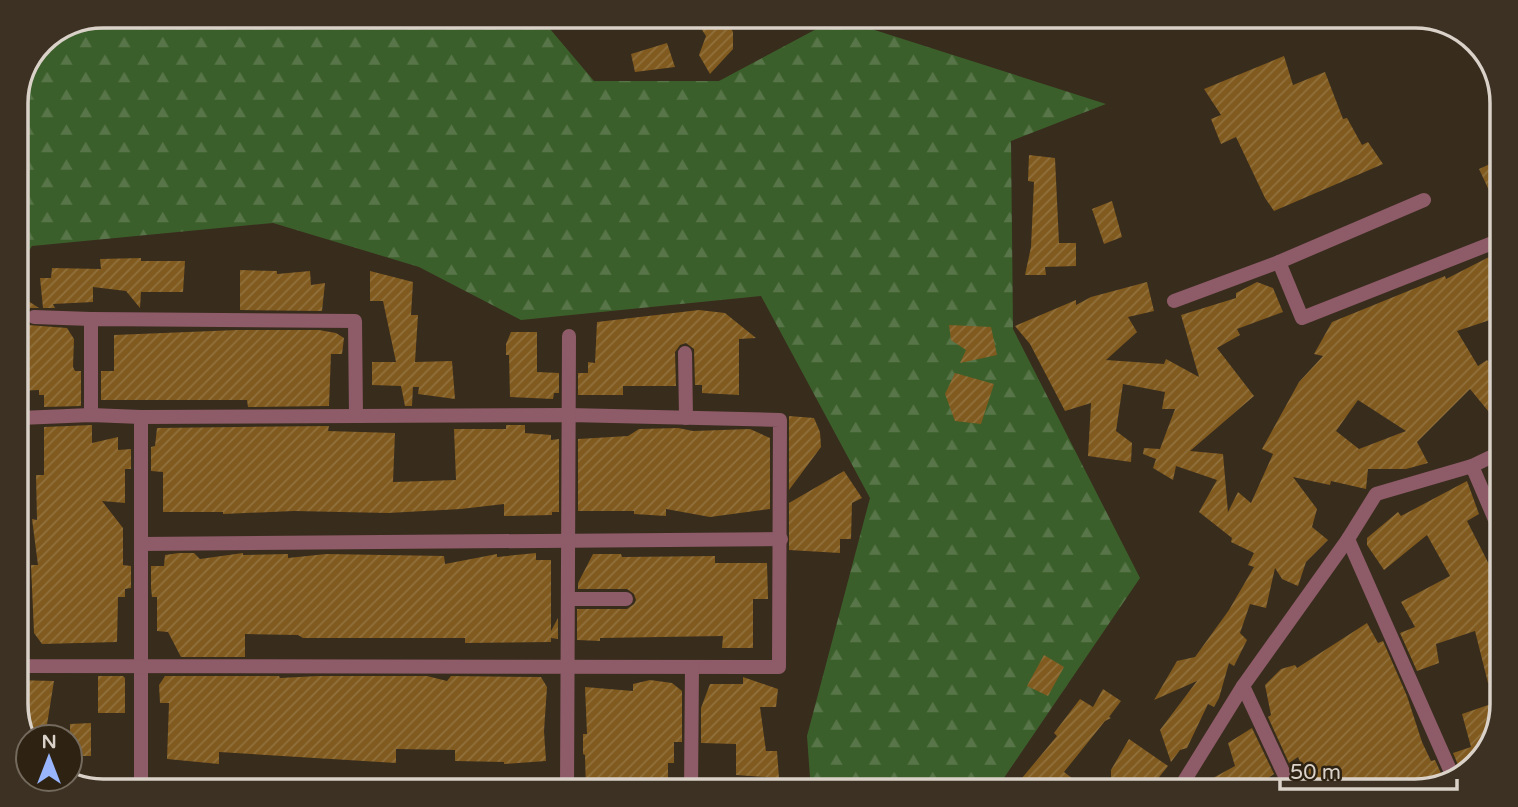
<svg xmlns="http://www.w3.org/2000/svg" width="1518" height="807" font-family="'Varela Round',sans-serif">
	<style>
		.forest { fill: url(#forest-firs) }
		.building { fill: url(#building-hatch); fill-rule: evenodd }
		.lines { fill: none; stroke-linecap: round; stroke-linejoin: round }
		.street { stroke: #8e5b68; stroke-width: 14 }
		.rim { fill: none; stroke: #dad2c9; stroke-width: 3.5 }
	</style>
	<defs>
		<pattern id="forest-firs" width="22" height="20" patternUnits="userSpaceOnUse" patternTransform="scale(1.75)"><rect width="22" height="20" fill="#3b5f2a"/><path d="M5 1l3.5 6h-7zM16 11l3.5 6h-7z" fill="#577548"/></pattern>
		<pattern id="building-hatch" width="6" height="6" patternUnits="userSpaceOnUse" patternTransform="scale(1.75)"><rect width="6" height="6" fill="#805a1e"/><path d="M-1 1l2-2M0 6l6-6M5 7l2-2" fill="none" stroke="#91713d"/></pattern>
	</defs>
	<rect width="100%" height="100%" fill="#382c1d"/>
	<!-- forest -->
	<path class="forest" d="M103,16H539L594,81H719L837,18L1106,104L1011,141L1013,329L1140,578L995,791H811L807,736L870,498L761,296L521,320L419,267L273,223L32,246L16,271V98L42,41Z"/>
	<!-- building -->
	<g class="building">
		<path d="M693,16H724L733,32V49L710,74L699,55L706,36Z"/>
		<path d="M667,43L675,67L635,72L631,54Z"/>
		<path d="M1284,56L1293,85L1325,72L1343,119L1347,118L1362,145L1368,142L1383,164L1274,211L1265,198L1236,137L1221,144L1211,119L1221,115L1204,89Z"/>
		<path d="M1029,155L1055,158L1059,243H1076V266L1045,267L1046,275H1025L1031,247L1034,182L1028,181Z"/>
		<path d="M1501,159V193L1500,214L1479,169Z"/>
		<path d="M1112,201L1122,237L1104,244L1092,209Z"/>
		<path d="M1500,255L1499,317L1457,331L1478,366L1487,360L1498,372V423L1470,389L1417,442L1428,463L1406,469H1368L1366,489L1331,481L1330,485L1293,477L1317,509L1312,527L1328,540L1306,562L1298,586L1282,579L1275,568L1266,608L1250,604L1240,633L1247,640L1234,666L1229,663L1219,698L1214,707L1208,704L1187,748L1180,750L1171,762L1160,730L1197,681L1154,700L1177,661L1195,657L1229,610L1254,567L1248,565L1254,553L1231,542L1232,538L1199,512L1217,480L1176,466L1173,480L1153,468L1156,459L1143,454L1144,448L1160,449L1175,409H1162L1165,392L1123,384L1116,431L1132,443L1131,462L1088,456L1091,403L1065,411L1030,344L1015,326L1076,300V305L1091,297L1147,282L1154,311L1128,317L1137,332L1106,360L1164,364L1166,359L1199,377L1181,315L1236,298V293L1257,282L1273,288L1283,312L1237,329L1240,335L1217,348L1254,396L1190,451L1223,454L1228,512L1238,492L1251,503L1273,454L1262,449L1299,382L1323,356L1314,354L1332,322L1445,276L1446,279L1489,257ZM1358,400L1406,431L1359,449L1336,431Z"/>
		<path d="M141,258V261H185L183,292H141L140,308L126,291L93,287V302L53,304L55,308H43L40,278H51L52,268L101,269L100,259Z"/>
		<path d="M240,270L277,271V274L310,271L311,285L325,283L322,311L240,310Z"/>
		<path d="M370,271L413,282L411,315H418L415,362L452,361L455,399L418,394L419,387H413L412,406H405L401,386L372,385V362H396L383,301H370Z"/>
		<path d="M16,293L39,308H30L26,311L24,317L28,325L67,328L74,339L73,367L75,371H81V406L44,407V395H39V390L16,391Z"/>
		<path d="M699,310L725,313L756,338L739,339V395L702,393V385H695L694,349L686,343L680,345L675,352L676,386H623V395H578V373H588V362L595,363L597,322Z"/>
		<path d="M949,325L991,327L997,355L960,363L966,350L951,340Z"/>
		<path d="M237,330H319L336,333L344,338L342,354H331L329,406L248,407L247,400H101V371H114V335Z"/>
		<path d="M511,332H537V372L559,373V393H554L553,399L510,397L509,355H506V344Z"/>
		<path d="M955,373L994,384L981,424L955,421L945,394Z"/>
		<path d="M789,416L814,418L820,432L821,447L789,490Z"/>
		<path d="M92,425V443L118,437V450L131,449V469H125V503L102,501L123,528V565L131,566V588L125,589V597H118L117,642L42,644L34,633L31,565H38L32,519L37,520L36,475H44V427Z"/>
		<path d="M506,425H525V433L551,435V440L559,439V512H552V515L504,516V504L461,509L388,513L294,511L223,514V512H163V472L151,471V447L155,446L157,428L329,426L328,431L395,433L393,482L456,480L454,429H506Z"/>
		<path d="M678,428L693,431L750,429L770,438V509L710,517L666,509V516L634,514V511H578V439L628,436L639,429Z"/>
		<path d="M844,471L862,498L852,503L851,539H840V553L789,550V503Z"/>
		<path d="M1467,481L1479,514L1467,521L1495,576L1494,682L1488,683L1475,631L1436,644L1439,663L1417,671L1400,633L1415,627L1401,602L1450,576L1427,535L1384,570L1367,545V538L1398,512L1401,516Z"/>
		<path d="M179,553H194L200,559L243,553V555L288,554V558L326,554L444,556L445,564L497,554V557L536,553V560H551V631L558,618V639L551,638V642L465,643V638H303L298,635L245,634V657H181L168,632L157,631V597H152L151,588V566H164L165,555Z"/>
		<path d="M593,554H621L622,557L715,556V563H767L768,599H753V648H722L723,636L600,638V641L577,640V609H627L634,604L636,600L634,594L627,589H578V583Z"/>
		<path d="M1367,623L1378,643L1383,641L1407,696L1422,742L1431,761L1435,760L1445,782L1415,791H1313L1298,757L1289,763L1268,717L1271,715L1265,685L1281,669L1295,665L1297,668Z"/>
		<path d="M1044,655L1064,667L1048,696L1027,686Z"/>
		<path d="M98,676H123L125,678V713H98Z"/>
		<path d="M165,676H279L280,678L318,676H427L447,681L451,676L541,677L547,687L544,731L546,761L504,764V762L455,761V750L396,749V763L219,752V764L167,759L169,703H160L159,685Z"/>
		<path d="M743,677L778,689L776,707H760L766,751H777L779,778L736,775V744L701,743V708L710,684H743Z"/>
		<path d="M16,680L54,681L45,737H26L24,705H16Z"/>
		<path d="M650,680L672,683L682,691V742H674V763H668V791H586L585,755L583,754V734H587L585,687L633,691V684Z"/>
		<path d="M1103,689L1121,701L1109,717L1111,718L1105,721L1064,772L1089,791H1031L1034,784L1022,778L1057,736L1054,733L1080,699L1093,707Z"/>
		<path d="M1494,703L1493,743L1463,777L1453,753L1471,747L1462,714Z"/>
		<path d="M91,723V756H70V724Z"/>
		<path d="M1252,728L1274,774L1268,778L1270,783L1254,791H1189L1235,766L1228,743Z"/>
		<path d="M1129,739L1168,766L1148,791H1129L1111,778V770Z"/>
	</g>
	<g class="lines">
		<!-- street -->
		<g class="street">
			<path d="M1279,262L1302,318L1500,240"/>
			<path d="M1174,301L1279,262L1424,200"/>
			<path d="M34,317L91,319"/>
			<path d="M685,353L686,418"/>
			<path d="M91,415V319L355,321L356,416"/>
			<path d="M141,417V791"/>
			<path d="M1472,466L1496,522"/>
			<path d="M1348,539L1454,779"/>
			<path d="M141,544L781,539"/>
			<path d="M568,599H626"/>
			<path d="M16,665L17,666L779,667L780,420L569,415L141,417L91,415L20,418L17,666"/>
			<path d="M1243,686L1292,791"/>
			<path d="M82,786L568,787"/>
			<path d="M567,791L569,336"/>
			<path d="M691,791L692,667"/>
			<path d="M1178,791L1243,686L1348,539L1376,494L1472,466L1497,454"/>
		</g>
	</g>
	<!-- crop -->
	<path d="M0 0H1518V807H0ZM103 28H1415A75 75 0 0 1 1490 103V704A75 75 0 0 1 1415 779H103A75 75 0 0 1 28 704V103A75 75 0 0 1 103 28Z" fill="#3c3122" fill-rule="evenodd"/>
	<path class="rim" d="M103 28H1415A75 75 0 0 1 1490 103V704A75 75 0 0 1 1415 779H103A75 75 0 0 1 28 704V103A75 75 0 0 1 103 28Z"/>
	<!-- north arrow -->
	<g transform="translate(49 758)"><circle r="33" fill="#2e2313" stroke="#73695c" stroke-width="2"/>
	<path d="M0-5L12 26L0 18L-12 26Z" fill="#98b5fd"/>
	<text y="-10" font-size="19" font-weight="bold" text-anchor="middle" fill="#dad2c9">N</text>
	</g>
	<!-- scale -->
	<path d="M1280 779v10h177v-10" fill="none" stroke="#dad2c9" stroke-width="3.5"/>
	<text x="1290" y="779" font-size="21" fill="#dad2c9" stroke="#2e2313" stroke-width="5" paint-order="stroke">50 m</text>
</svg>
